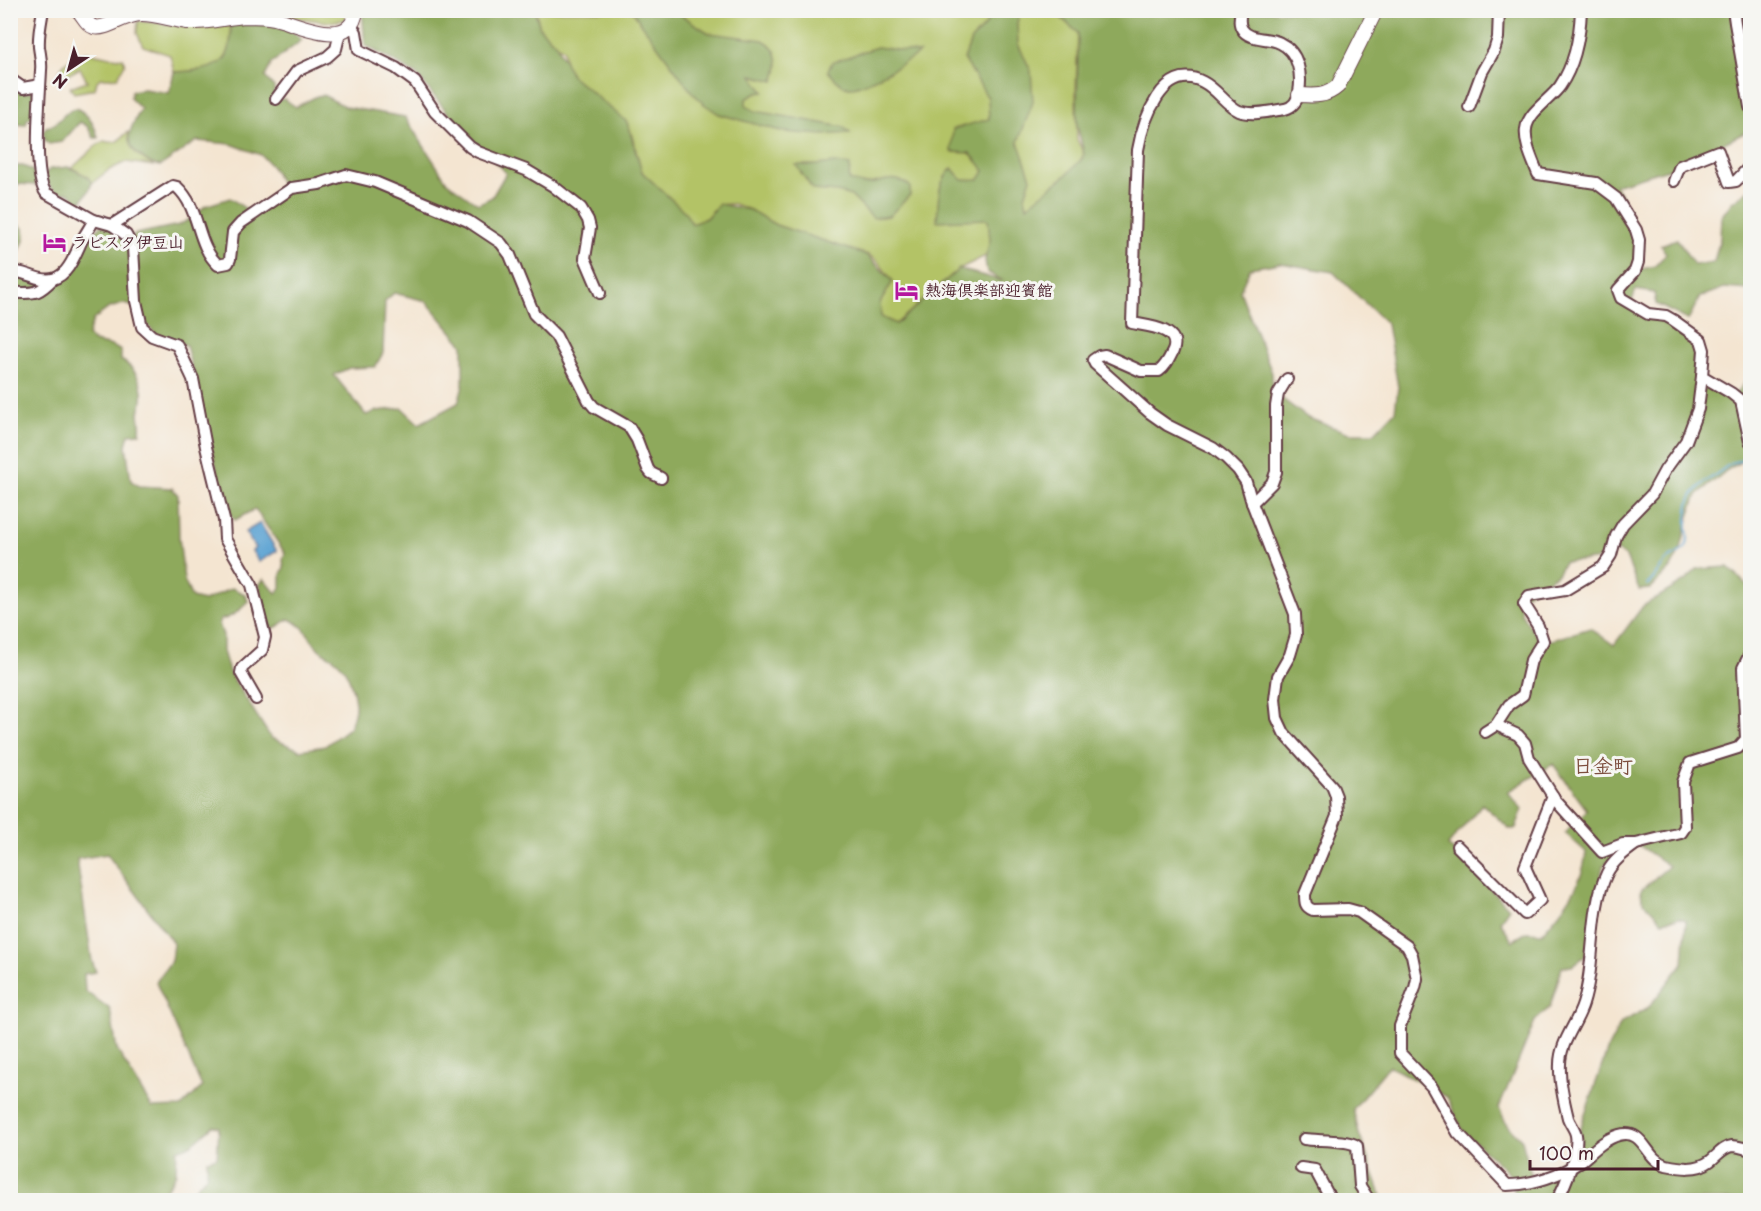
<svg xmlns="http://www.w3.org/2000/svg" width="1761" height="1211" font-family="'Playpen Sans','Klee One',sans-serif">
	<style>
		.green { fill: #b3c366; stroke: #7e7148; stroke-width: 1.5 }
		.forest { fill: #8ea95b; stroke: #6c6443; stroke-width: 1.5; fill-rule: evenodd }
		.water { fill: #5ea4d3; stroke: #54627f; stroke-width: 1.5 }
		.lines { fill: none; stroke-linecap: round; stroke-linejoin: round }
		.stream { stroke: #5ea4d3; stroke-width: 2 }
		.street-casing { stroke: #643d44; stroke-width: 14 }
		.secondary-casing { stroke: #643d44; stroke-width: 16 }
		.street { stroke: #fff; stroke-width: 10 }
		.secondary { stroke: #fff; stroke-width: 14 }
		.labels { text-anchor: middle; stroke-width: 6; stroke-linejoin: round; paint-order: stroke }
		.poi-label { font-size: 16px; font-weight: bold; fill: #4a1f2b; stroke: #f6f6f2; text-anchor: start }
		.quarter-label { font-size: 20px; font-weight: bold; fill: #7e4f3f; stroke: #f6f6f2 }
	</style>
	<rect width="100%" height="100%" fill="#f6f6f2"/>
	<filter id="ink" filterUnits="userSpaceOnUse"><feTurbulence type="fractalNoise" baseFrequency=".0167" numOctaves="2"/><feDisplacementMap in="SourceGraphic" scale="12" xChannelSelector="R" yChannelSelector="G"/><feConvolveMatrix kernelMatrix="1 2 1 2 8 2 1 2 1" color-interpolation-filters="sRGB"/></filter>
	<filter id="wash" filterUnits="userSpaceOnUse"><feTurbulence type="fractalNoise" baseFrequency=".008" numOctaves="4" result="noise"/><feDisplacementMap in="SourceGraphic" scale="24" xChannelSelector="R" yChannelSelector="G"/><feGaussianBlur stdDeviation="1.35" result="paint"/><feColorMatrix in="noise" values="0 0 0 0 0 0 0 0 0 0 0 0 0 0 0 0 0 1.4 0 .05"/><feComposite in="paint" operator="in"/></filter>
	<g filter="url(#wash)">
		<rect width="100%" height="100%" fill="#f4e5d1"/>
		<!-- green -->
		<g class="green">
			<path d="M245,11H345L346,20L328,22Z"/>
			<path d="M536,11H1053L1078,33L1076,93L1077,139L1084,154L1079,163L1006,246L959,269L896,324L881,317L880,303L892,280L879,263L869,255L823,245L800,237L758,217L750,210L734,204H719L706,218L693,224L643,175L629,126L606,109L566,71L563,49L541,35Z"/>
			<path d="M138,21L193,27L230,25C230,31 232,38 231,44C229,71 195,74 174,72L170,55L143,46L137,33Z"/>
			<path d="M87,52L110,57L123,58L125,64L117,78H101L97,81L95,89L74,93L70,87L87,81L80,68L64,77L59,74C62,60 76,56 87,52Z"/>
			<path d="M128,132C130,153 138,155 154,166L126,162L109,170L92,183L87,176L72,168L97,145L104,141C116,145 119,140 128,132Z"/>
		</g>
		<!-- forest -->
		<g class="forest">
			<path d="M362,11H535L540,28L556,44L572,76L627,122L642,172L685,212L692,224L706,218L719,204L750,210L776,225L867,255L893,281L880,303L881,317L896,324L959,269L1003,281L987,272L985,260L990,240L988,219L937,221C939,198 936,185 952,168L962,180L979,179L985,171L970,153L951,152L953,129L989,119L988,98L964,59L971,40L986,25L989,11H1020L1017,23L1018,44L1031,71L1033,102L1018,142L1031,178L1025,197L1027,206L1066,175L1081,160L1084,154L1077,125L1078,33L1054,11H1750V130L1678,166L1615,185L1623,199L1619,202L1638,237L1637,266L1642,269L1655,266L1666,254L1661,245L1677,239L1694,265L1714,262L1720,238L1721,217L1732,202L1750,189V290L1724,288L1700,297L1688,320L1656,304L1654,293L1636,290L1630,306L1692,337L1696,373L1729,401L1750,377V456L1727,470L1697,495L1688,519L1681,549L1671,568L1650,589L1639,590L1626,557L1618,551L1594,560L1564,562L1557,574L1520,598L1521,613L1538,639L1552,640L1590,628L1614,645L1643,606L1685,581L1697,569L1728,567L1750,588V646L1736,666L1750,670V1200H1517L1509,1173L1462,1130L1447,1097L1389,1066L1353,1109L1359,1134L1381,1195L1385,1200H188L190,1194L207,1175V1160L217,1157L219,1127L213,1126C199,1137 194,1146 177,1150L176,1173L160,1200H11V226L20,225C35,239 10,254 19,265C26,274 44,277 54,281L101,225L110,228L127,240L136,234L179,225L194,217L205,206L230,198L252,213L273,198L282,185L272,167L261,155L231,144L197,141L160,166C153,165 148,162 143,158C119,143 131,128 141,109L130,98L132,91L144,89L169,93L174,72C182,72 190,71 198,70C229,66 231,53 231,24C254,24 285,21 302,40L272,63L265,77L274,87V95L278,100L284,99L296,107L317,96L323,95L346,107L405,117L447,182L478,204L492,197L506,173L453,119L416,74L365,45ZM1280,263L1333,272L1387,324L1398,387L1395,411L1374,433H1349L1308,418L1273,392L1272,373L1240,291L1250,268ZM394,293L426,301L463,345V385L458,403L419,424L402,408L377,411L366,415L334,375L349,368L375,367L383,353L385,301ZM123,304C144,306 141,320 154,332C162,338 176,341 186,345L227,511L235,520L255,509L285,553L283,560L284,568L281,574V588L276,593L264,579L259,585L269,627L275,628L289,619C305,625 308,636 318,648C323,654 332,656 337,661C348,670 354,690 355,704C356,711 352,720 350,727L325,746L300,750L271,738L229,672L223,651V635L219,624L220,620C231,618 241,610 248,601L245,594L232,588L204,601L192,598L184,580L179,537L178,495L172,488L139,486L131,481L126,445L129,434L140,433C141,425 140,422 139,414C139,409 142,405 142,400C144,383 135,368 121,360V351L112,346L94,342L88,335L93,320L109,308ZM1553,764L1587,810L1565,833L1586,852C1583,886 1564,908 1542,933L1527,932L1512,941L1500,921L1509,908L1448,845L1482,804L1510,829H1516L1522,809L1508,792ZM1631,840L1669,866L1641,890L1642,900L1662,921L1680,918L1686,920L1683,963L1649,1007L1621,1023L1608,1048L1580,1129L1579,1155L1532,1177L1522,1140L1507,1125L1499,1108L1535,1021L1550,1007L1562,967L1572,966L1585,956L1603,866ZM107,854L173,943L171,961L156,982L202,1087L181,1107L152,1108L117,1050L110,1009L85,991L84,974L96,972L92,961L77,859Z"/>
			<path d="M632,11H664L668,14L678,13L709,33L763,40C779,48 781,65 774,81L752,75L764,92L757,93L746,99V106L755,111L843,127L850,133L823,135L784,132L719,114L704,104L691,91Z"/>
			<path d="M877,47L919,53C908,61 864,87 851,87C841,87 834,78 828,71L832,62Z"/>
			<path d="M10,83L27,93L33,90L36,96L34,118H28L26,124L22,125L11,122Z"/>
			<path d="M76,108C88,114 95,125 98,138H94L87,126L80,122L62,142L49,144L45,140L43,132L46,127C60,126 63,110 76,108Z"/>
			<path d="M835,163L850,165L849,180C853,181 859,184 863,184C882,185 890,172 910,186V195L889,216L873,218L851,196L837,192L813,190L796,165H816Z"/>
			<path d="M10,166H23L32,170L36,178V185L17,184L11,180Z"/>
			<path d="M68,167L87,176L92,183L88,192L78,205L74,203L73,196L68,192L63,193L61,195C52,190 47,185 44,175L50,169Z"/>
		</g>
		<!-- water -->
		<path class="water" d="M260,523L277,551L259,562L252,551L255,548L245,532Z"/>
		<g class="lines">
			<!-- stream -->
			<path class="stream" d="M1647,585C1656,578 1659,568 1667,560C1672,555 1682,553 1686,547C1689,542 1688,535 1687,529C1686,497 1692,491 1718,473C1732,463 1732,459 1750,462"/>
		</g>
	</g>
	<g filter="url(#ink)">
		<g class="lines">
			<defs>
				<g id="street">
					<path d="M43,10C41,22 38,35 39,47C40,55 42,62 41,70C40,96 32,175 46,193L94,220L112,225L126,235L133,248L136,301L142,327L152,336L177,345L193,379L206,447L224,520L225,539L252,585L265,637L262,650L242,668L241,673L256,699"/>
					<path d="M1241,10C1240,16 1238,23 1242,29C1249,41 1269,37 1280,43C1299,52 1302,75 1299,92C1298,100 1293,107 1285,109C1272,111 1252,116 1239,111C1226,105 1217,89 1203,82C1163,61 1143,121 1138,150L1132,323C1146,326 1182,328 1173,351C1169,359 1166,366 1159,371H1141L1105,355L1099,356L1093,360L1095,364L1150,413L1167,425L1213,448L1226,458L1238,470L1246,482L1252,503L1295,614L1296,635L1290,655L1278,676L1275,699L1277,718L1284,733L1332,786L1336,796L1337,816L1305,894C1305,903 1305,907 1313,910L1348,909L1359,912L1407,946L1412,955L1417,979L1415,988L1400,1026V1053L1432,1087L1458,1133L1507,1185C1531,1185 1562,1175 1581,1161C1592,1152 1604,1139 1619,1135C1645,1128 1645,1160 1666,1165C1680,1168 1697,1171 1710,1161C1717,1156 1723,1147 1732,1146C1738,1146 1745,1149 1750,1149"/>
					<path d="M1581,10C1580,36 1575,64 1560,86C1550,100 1528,112 1526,129C1524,143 1533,161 1538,174L1596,183L1616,198L1636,230L1639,240L1638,262L1635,271L1618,290L1621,298L1648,314L1666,316L1673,320L1701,340L1704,350L1702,376L1731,393L1741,401L1750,442"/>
					<path d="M1737,10L1734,16L1735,23L1750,107"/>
					<path d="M350,25L356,32L359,50L396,68L415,82L435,112L470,147L478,152L526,170L553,186L581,208L588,220L590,228L585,258L600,293"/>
					<path d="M10,79L23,88L40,85"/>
					<path d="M276,99L297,71L327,57L336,49L340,32"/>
					<path d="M1469,107L1482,72L1494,51L1498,38L1499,10"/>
					<path d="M1674,181L1680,166L1718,151L1729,182L1736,181L1750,166"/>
					<path d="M112,225L173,186L177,187C201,209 195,243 218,265L228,263L230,259L233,232L241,223L292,188L319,184L346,175L375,182L468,221L501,243L510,255L534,314L556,336L589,401L594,407L629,427L637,440L648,469L651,473L661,478"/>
					<path d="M10,271C22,271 31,277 42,279C66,284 74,257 82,240C86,233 90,227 94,220"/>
					<path d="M10,293C34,292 35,297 53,279"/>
					<path d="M1252,503L1272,483L1276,472V406L1278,394L1287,379"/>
					<path d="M1496,725L1509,705L1523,695L1531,660L1543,641L1538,626L1524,604L1529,596L1565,590L1603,567L1611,555L1616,536L1623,524L1652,494L1665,470L1686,441L1698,409L1702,376"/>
					<path d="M1485,732L1496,725L1518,735L1525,743L1529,758L1556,801L1602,852L1623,844H1636L1681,833L1685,827L1683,782L1690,763L1738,748L1746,739L1743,668L1750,654"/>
					<path d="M1457,846L1525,914L1540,900L1525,867L1553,796"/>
					<path d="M1304,1139C1317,1141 1347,1139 1357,1146L1360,1186L1369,1200"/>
					<path d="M1301,1168L1315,1170L1331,1200"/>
					<path d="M1557,1200C1565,1186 1579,1151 1576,1135C1575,1129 1570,1124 1568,1118C1564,1102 1559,1081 1560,1064C1560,1042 1577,1024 1583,1004C1596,964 1589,910 1607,873C1613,861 1625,852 1636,844"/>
				</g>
				<g id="secondary">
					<path d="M78,10C83,15 87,25 94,27C106,31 126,13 142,14C156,14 172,20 187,22C207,23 227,17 247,16C256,16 265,16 274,18C297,23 352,52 356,10"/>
					<path d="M1299,95C1314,96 1326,97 1338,86L1376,10"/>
				</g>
			</defs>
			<!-- street casing -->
			<use href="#street" class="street-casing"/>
			<!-- secondary casing -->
			<use href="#secondary" class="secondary-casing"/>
			<!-- street -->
			<use href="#street" class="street"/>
			<!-- secondary -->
			<use href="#secondary" class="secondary"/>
		</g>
	</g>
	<!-- icons -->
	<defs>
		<symbol id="hotel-bare" viewBox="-9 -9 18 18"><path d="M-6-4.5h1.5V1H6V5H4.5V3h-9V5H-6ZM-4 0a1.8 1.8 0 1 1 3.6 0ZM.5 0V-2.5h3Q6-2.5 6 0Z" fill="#b5179e" stroke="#f6f6f2" stroke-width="2.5" paint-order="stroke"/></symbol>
	</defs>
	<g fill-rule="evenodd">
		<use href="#hotel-bare" x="38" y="226" width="33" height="33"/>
		<use href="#hotel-bare" x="890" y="274" width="33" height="33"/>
	</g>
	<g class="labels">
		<!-- poi labels -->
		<g class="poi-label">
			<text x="72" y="248">ラビスタ伊豆山</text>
			<text x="925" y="296">熱海倶楽部迎賓館</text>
		</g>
		<!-- quarter labels -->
		<g class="quarter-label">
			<text x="1603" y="773">日金町</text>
		</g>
	</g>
	<!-- margin -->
	<rect width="1761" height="1211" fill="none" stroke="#f6f6f2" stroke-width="36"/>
	<!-- north arrow -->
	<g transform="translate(69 69) rotate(216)" stroke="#f6f6f2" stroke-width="4.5" paint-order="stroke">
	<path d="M0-4.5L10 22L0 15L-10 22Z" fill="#4a1f2b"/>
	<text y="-9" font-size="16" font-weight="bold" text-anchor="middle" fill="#4a1f2b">N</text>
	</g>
	<!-- scale -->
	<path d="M1530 1160v9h128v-9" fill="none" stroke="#4a1f2b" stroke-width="3"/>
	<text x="1539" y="1160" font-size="18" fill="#4a1f2b" stroke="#f6f6f2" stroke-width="4.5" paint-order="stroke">100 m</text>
</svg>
